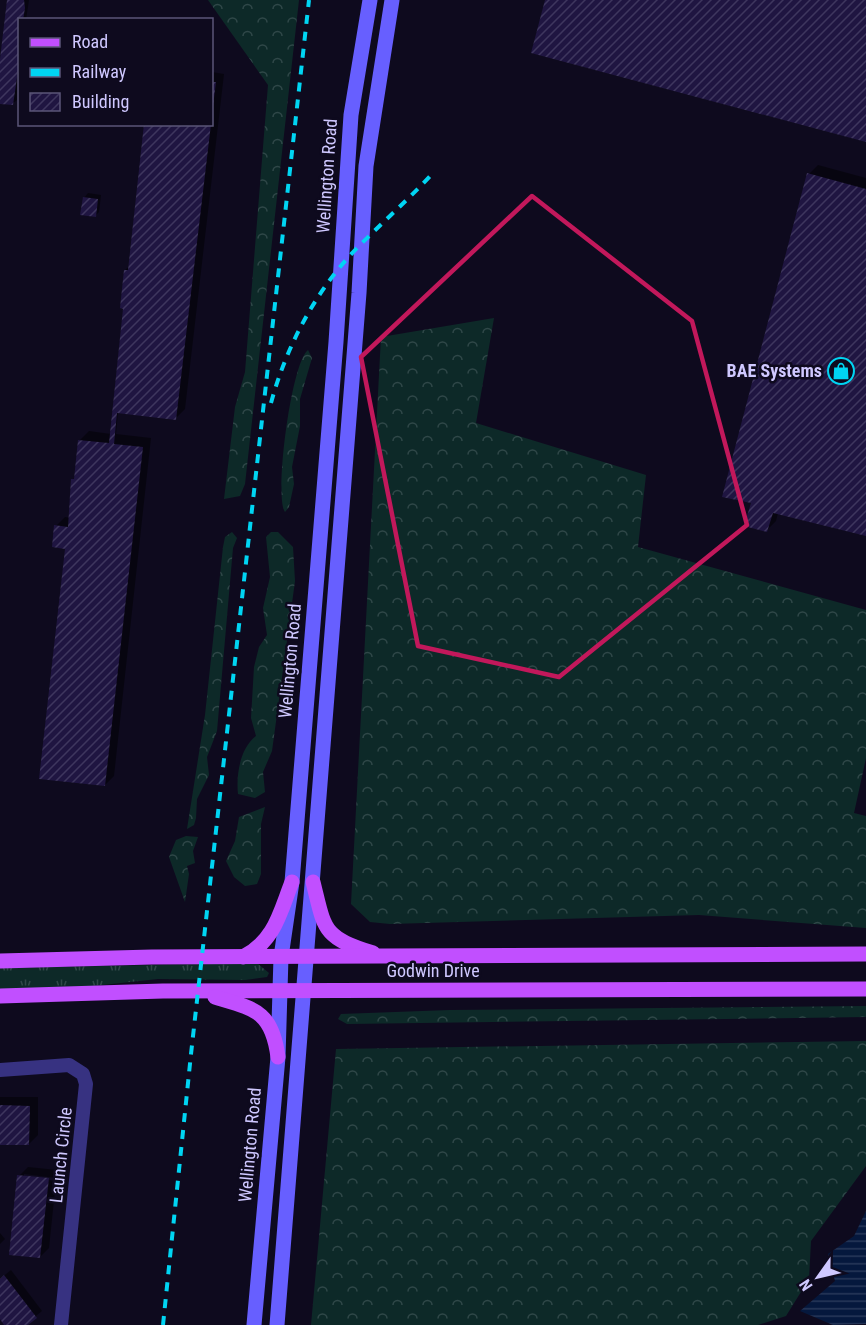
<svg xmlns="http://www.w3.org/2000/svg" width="866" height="1325" font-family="'Roboto Condensed',sans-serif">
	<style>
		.grass { fill: url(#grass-tufts) }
		.forest { fill: url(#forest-crowns) }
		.water { fill: url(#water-rules) }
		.shadow { fill: #0007 }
		.building { fill: url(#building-hatch) }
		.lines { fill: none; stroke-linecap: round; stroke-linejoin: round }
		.street { stroke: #373281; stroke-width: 14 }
		.secondary { stroke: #675fff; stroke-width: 15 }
		.primary { stroke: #c14fff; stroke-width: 15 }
		.rail { stroke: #00d5f3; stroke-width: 4; stroke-dasharray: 9 8; stroke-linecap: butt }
		.marked { fill: none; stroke: #c2185b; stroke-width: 4.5; stroke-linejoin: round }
		.labels { text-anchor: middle; stroke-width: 5; stroke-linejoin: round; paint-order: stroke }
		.street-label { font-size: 18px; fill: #cfc8ff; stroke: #0e0a1e }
		.poi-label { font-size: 18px; font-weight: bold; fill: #cfc8ff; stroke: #0e0a1e; text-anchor: end }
	</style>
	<defs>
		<pattern id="grass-tufts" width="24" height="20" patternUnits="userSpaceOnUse" patternTransform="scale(1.5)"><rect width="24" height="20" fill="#0d2928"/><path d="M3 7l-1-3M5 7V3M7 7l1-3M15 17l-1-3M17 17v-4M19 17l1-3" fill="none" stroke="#2f4748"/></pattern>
		<pattern id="forest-crowns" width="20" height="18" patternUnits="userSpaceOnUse" patternTransform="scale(1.5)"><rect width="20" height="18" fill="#0d2928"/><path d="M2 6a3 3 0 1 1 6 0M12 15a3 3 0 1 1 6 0" fill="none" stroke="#2f4748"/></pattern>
		<pattern id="water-rules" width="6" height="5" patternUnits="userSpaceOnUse" patternTransform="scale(1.5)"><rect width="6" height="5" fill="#05183d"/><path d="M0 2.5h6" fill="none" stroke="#28385a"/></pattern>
		<pattern id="building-hatch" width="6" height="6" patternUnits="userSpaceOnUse" patternTransform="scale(1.5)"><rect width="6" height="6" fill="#1f1541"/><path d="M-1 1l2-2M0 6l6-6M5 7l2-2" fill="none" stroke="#3e365e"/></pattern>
	</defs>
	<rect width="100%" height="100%" fill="#0e0a1e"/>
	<!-- grass -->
	<path class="grass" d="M257,963L269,973L267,977L245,980L158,979L93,986L0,990V968Z"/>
	<!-- forest -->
	<g class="forest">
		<path d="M208,0H299L245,484L240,496L224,499L235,407L245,372L268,85Z"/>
		<path d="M494,318L476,423L646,475L638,547L866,610V758L854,813L866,816V928L699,915L390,924L370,922L351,904L381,337Z"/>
		<path d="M308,350L312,358L300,399V426L292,467L294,484L289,507L285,512C274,498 291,363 308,350Z"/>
		<path d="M232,532L237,538L233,548L217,731L207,757L209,775L197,799L196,818L194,825L187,829L205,715L223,547L225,537Z"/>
		<path d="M271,532H278L293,547L295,581L272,751L263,772L265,792L255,798L238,794C236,775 240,748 256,736L251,718L254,667L259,647L267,635L263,608L270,577L266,537Z"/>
		<path d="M265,807L261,824V874L257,884L245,886L234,877L226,861L235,841L239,817Z"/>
		<path d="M186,836L198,837L193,851L195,863L187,866L189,874L185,902L169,857L176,840Z"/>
		<path d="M866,1006V1017L347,1024L338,1019L341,1014L450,1010Z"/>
		<path d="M866,1041V1166L811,1241L809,1279L786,1316L758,1325H311L336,1049Z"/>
	</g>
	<!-- water -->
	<path class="water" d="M866,1211V1324L833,1325L800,1311L835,1281L828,1254L854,1236Z"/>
	<!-- shadow -->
	<g class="shadow">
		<path d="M9,0H29L26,20H20V76L17,100L12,104L0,102V74Z"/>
		<path d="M212,72L224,74L185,409L176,418L118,412L116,434L151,438L114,776L105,785L67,548L56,526L65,517L71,518L70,504L80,440L89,431L111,434L125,308V270L130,266L145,124H212Z"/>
		<path d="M818,165L866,178V535L778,513L776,521L767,530L752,502L809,174Z"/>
		<path d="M88,193L101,195L99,212L95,216L84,198Z"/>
		<path d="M0,1097H38V1135L29,1144H0Z"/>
		<path d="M28,1167L57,1170L56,1178L24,1174V1177L56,1181L49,1248L40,1257L19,1176Z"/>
		<path d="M0,1233L5,1239L0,1244Z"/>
		<path d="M11,1270L42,1311L25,1325H6L0,1317V1279Z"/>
	</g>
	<!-- building -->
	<g class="building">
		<path d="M7,0H24L25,8L23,20H20V57L13,105L0,104V59Z"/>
		<path d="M545,0H866V142L531,53Z"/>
		<path d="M212,82H216L213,106H212Z"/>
		<path d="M144,124H211L176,420L117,413L114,444L143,447L105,786L39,779L65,549L52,547L54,525L68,527L71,479H74L78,440L109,443L123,309L120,308L124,270H128Z"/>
		<path d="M807,173L866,189V536L773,513L767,532L744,526L751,503L722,497Z"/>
		<path d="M83,197L98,199L96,217L80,215Z"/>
		<path d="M0,1105L30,1106L29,1145H0Z"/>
		<path d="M17,1175L49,1178L40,1258L9,1255Z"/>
		<path d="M4,1275L37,1318L28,1325H4L0,1319V1279Z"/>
	</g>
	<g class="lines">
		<!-- street -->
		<path class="street" d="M0,1070L69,1065L83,1074L86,1084L61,1325"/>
		<!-- secondary -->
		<g class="secondary">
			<path d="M254,1325L278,1057L281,957L292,882L336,342L351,115L370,0"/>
			<path d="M277,1325L359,293L366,166L392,0"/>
		</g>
		<!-- primary -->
		<g class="primary">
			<path d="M313,882C325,930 322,937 373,953"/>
			<path d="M243,957C275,941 280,912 292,882"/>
			<path d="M0,961L152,957L866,954"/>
			<path d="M0,996L163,991L866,989"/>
			<path d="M215,997C255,1009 272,1011 278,1057"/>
		</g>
		<!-- rail -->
		<g class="rail">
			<path d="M271,403C287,344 318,286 362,243C385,220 409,199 431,175"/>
			<path d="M163,1325L191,1054L309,0"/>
		</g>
	</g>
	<!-- marked area -->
	<path class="marked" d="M532,196L692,321L747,525L559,677L418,646L361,357Z"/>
	<!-- icons -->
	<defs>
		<symbol id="shop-ring" viewBox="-11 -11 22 22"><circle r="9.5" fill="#0e0a1e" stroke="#00d5f3" stroke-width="1.5"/><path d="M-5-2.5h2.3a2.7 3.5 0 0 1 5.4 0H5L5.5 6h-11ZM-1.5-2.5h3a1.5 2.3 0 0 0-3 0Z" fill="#00d5f3"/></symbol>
	</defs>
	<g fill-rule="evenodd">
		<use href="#shop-ring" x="826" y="356" width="30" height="30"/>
	</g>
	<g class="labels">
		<!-- street labels -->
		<g class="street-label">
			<text transform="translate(327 176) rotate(-86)" y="6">Wellington Road</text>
			<text transform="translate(290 661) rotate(-85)" y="6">Wellington Road</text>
			<text x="433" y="977">Godwin Drive</text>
			<text transform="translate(250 1145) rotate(-85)" y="6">Wellington Road</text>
			<text transform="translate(61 1155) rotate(-84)" y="6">Launch Circle</text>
		</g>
		<!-- poi labels -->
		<g class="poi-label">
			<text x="822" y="377">BAE Systems</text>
		</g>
	</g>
	<!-- legend -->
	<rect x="18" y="18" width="195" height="108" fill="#0e0a1e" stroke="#5b5678" stroke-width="1.5"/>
	<rect x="30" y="38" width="30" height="9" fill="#c14fff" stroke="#5b5678" stroke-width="1.5"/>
	<text x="72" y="48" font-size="18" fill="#cfc8ff">Road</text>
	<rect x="30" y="68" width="30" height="9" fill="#00d5f3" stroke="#5b5678" stroke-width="1.5"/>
	<text x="72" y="78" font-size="18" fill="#cfc8ff">Railway</text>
	<rect x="30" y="93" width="30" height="18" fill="url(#building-hatch)" stroke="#5b5678" stroke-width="1.5"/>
	<text x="72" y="108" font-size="18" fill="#cfc8ff">Building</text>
	<!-- north arrow -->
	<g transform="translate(818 1277) rotate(236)" stroke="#0e0a1e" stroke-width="4.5" paint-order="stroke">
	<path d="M0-4.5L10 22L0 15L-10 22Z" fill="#cfc8ff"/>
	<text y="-9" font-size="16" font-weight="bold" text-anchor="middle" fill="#cfc8ff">N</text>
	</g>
</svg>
